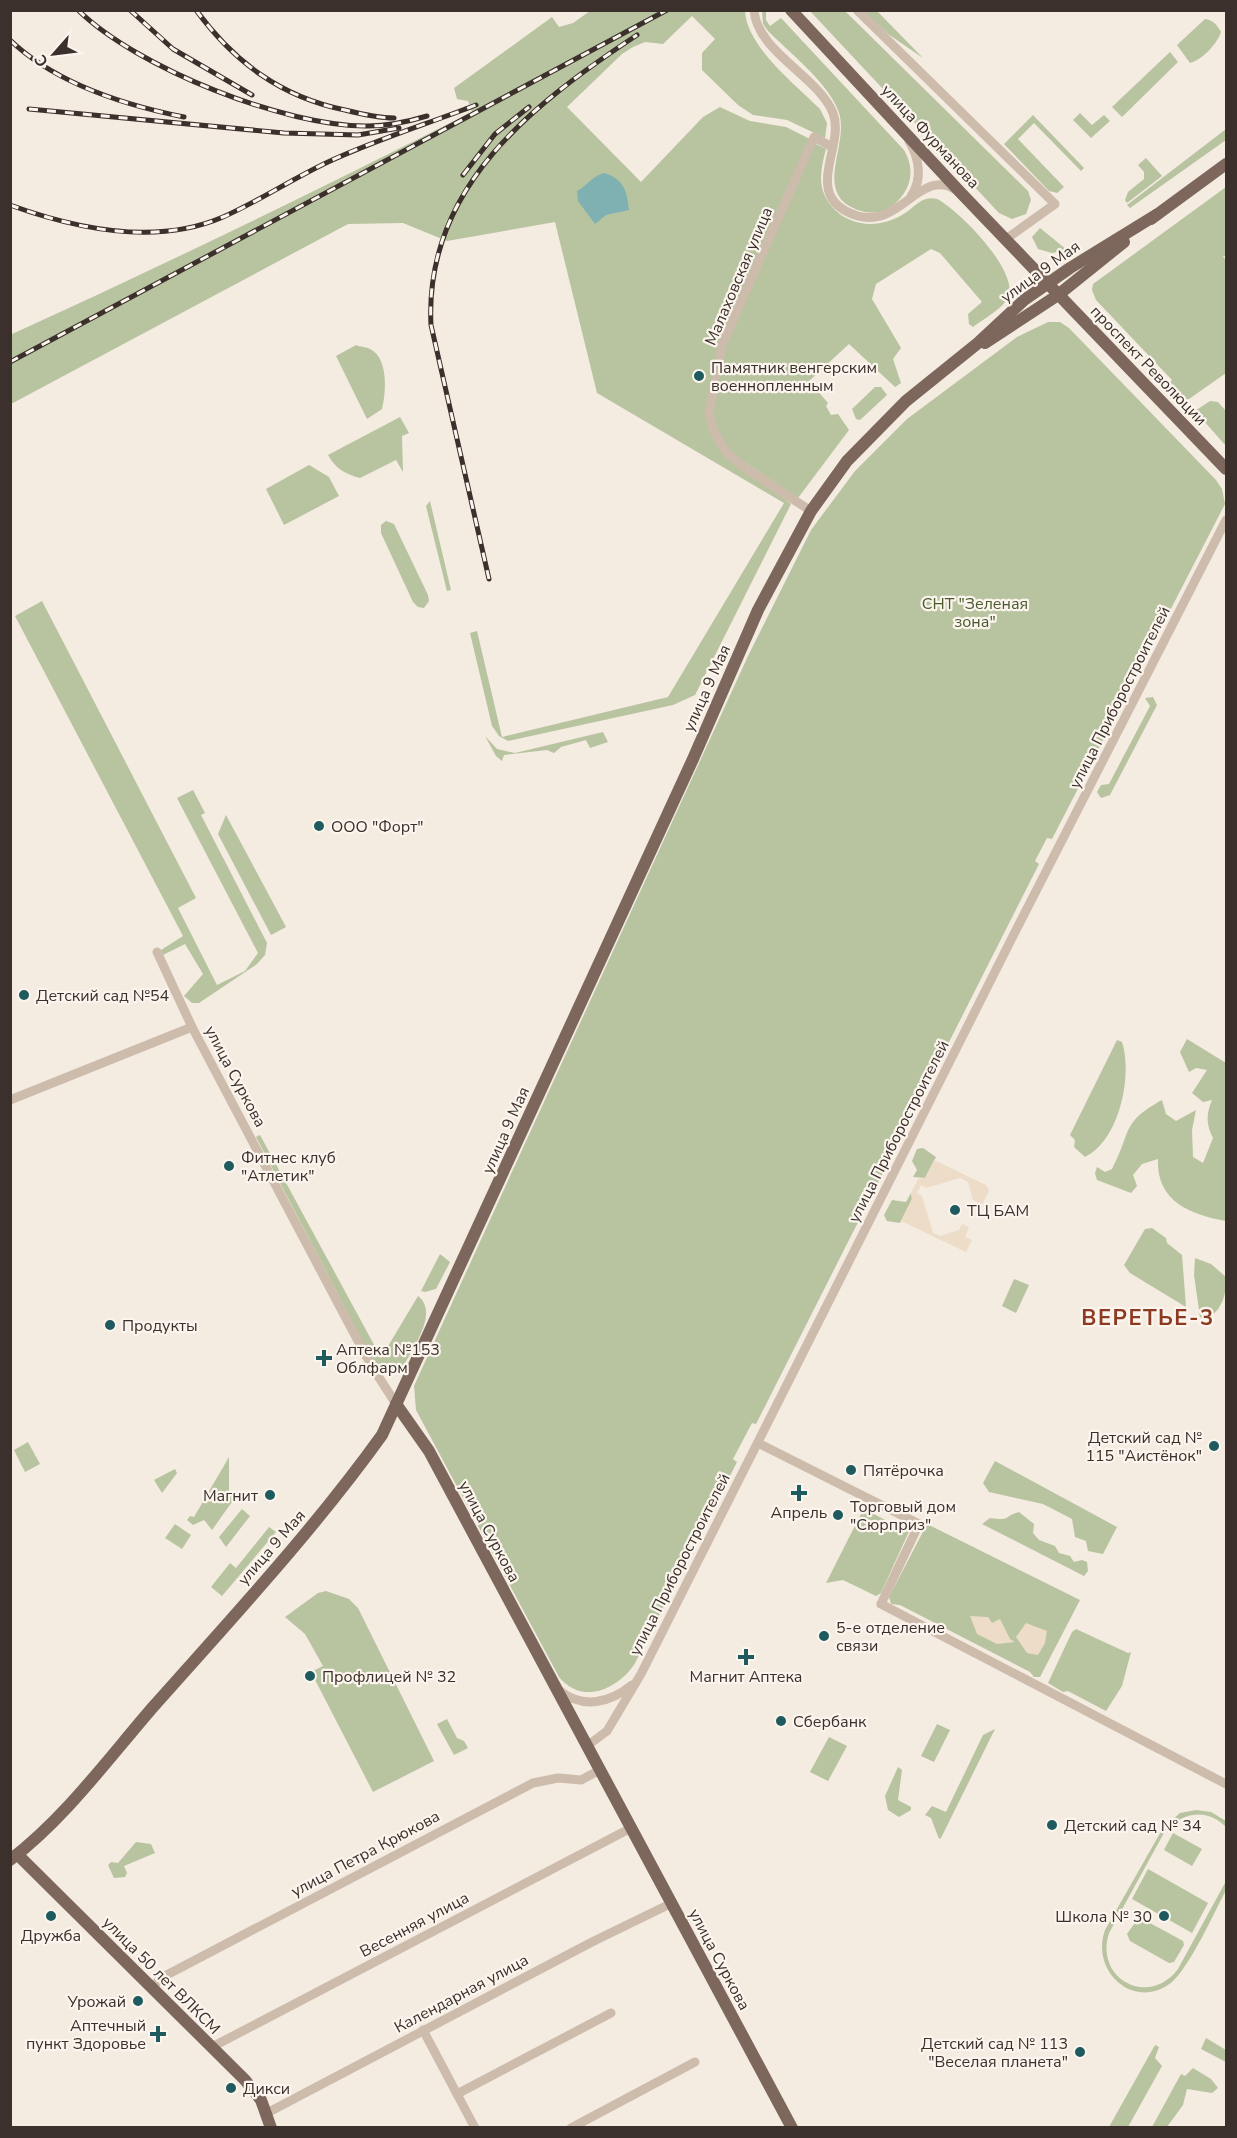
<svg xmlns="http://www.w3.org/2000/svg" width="1237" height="2138" font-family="'Nunito Sans',sans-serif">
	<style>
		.green { fill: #b8c4a0 }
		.plaza { fill: #ecdcc8 }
		.water { fill: #7fb0b2 }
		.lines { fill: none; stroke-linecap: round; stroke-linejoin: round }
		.minor { stroke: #cdbbac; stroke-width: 9 }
		.major { stroke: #7d675c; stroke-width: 12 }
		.rail-casing { stroke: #3b302b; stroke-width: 5 }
		.rail { stroke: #fbf5ee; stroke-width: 3; stroke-dasharray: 9; stroke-linecap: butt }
		.poi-dot { fill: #1f5a5e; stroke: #fbf5ee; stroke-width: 2 }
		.labels { text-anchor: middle; stroke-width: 4.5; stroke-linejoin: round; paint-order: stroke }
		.street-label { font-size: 16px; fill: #3b302b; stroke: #fbf5ee }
		.poi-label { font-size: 16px; fill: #3b302b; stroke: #fbf5ee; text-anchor: start }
		.park-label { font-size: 16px; fill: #4a5a2e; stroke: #fbf5ee }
		.district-label { font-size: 22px; font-weight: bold; letter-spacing: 1.5px; fill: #8c3b22; stroke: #fbf5ee }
	</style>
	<rect width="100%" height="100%" fill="#f4ebe1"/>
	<!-- green -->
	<g class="green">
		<path d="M590,11H745C747,47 795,84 820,109L827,123L825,138L787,120L753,115L738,105L702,70V53L715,39L692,16L663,44L645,42L633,47L622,54L567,107L641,182L703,117L720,107L750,121L786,127L810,139L719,345L707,404L718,445L791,504L695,695L673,705L508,741L499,736L492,726L470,633L477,631L502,737L668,697L784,503L597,393L555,222L447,241L403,223L348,224L11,404L10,335C166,264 320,189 472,112L468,101L457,99L454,88L552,17L559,27L573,23Z"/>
		<path d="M762,11H766V20L770,26L781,18L904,150C916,171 911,191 892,206C883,213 871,214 861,211C809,195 852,144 838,110C827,82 790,53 768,31L763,24Z"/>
		<path d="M810,11H845L1028,191L1031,200L1026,214L1012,219L999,213Z"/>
		<path d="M864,11H877L923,58L888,34Z"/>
		<path d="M1205,19C1213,20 1217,25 1221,32C1217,44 1202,60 1190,63L1177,45Z"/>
		<path d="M1170,52L1178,62L1122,117L1112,107Z"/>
		<path d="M1080,113L1092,125L1104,115L1110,121L1091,138L1073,120Z"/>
		<path d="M1033,115L1084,168L1081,171L1034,123L1018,139L1064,187L1057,193L1049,191L1004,144Z"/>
		<path d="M1226,129V140L1130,208L1127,205Z"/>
		<path d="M814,143L826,149C820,172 816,191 835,210C854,228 883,228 905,213C916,206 922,195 937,199C958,209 1020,272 1008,297C1003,309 983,319 973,327L969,324L968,314L982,302L940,253L931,249L876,284L872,299L901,348L893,359L901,383L895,387L849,344L809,381L828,403L826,406L831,415L838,414L849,430L798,498L735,456L722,442L712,414L725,347Z"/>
		<path d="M1146,158L1162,176L1127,203L1125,200L1128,192L1144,179V172L1138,165Z"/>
		<path d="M1226,187V256H1223L1226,261V373L1189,399L1183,401L1166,386L1172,380L1096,300L1092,290L1093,284Z"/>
		<path d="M1040,228L1067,250L1052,253L1038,249L1032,237Z"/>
		<path d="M1048,322H1060L1069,328L1216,480L1222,489L1225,504L1052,839L1047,838L1035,861L1039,864L756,1424L752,1423L733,1459L737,1462L634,1665C616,1690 582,1705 559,1677L416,1410L414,1386L748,656L811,530L855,471L907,419L1017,337Z"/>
		<path d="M356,345C360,347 367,347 370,349C389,358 386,394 382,409L367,419L336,356Z"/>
		<path d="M875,387H881L887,395L860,420L856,419L852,409Z"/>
		<path d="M1210,401L1218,402L1226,411V446L1195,411Z"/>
		<path d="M400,417L409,433L402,436L403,472L396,460L360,478C345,474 335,468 328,455Z"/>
		<path d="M309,465L329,477L339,496L284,525L266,489Z"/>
		<path d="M430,501L451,590L447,591L426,506Z"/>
		<path d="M386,521L394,524L428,595L429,601L424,608L418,607L413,602L381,533V525Z"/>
		<path d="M42,601L196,898L178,908L217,985L245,971L258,953L177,798L193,790L205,813L201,815L267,943L265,955L257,964L199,1003H192L184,996L203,974L185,944L163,955L161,950L183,936L15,616Z"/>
		<path d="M1153,697L1157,705L1110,795L1101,798L1097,792L1101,785L1109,784L1150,706L1145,698Z"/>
		<path d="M603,732L608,742L590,748L586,740L561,747L554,753L547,750L504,755L502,761L496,756L485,736L497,749L515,753Z"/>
		<path d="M226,815L286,927L271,935L218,834Z"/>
		<path d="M1187,1039L1226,1063V1221C1192,1215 1156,1202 1158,1159L1142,1164L1133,1175L1137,1186L1131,1193L1097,1180L1095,1173L1097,1167L1105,1172L1112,1169C1132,1132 1120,1123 1162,1100L1166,1114L1176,1121L1196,1110L1192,1130L1193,1157L1203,1163L1213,1138C1206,1124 1206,1114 1212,1100L1203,1102L1192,1093L1207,1070L1196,1068L1189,1072L1180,1052Z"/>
		<path d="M1117,1040L1122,1042C1133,1076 1119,1141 1085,1157L1074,1147L1075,1140L1070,1135Z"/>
		<path d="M260,1135L378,1352L384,1353L418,1296C440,1313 411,1350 402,1369C392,1376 385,1374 376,1367L256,1137Z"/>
		<path d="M923,1148L936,1157L925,1178L913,1177L917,1170L912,1161L917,1149Z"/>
		<path d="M911,1193L912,1199L900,1223L887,1221L884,1215L892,1200L906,1202Z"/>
		<path d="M1152,1228L1166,1238L1167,1243L1182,1255L1186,1307L1130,1273L1124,1265L1145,1229Z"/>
		<path d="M440,1254L450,1262L436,1289L425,1292L421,1291Z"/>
		<path d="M1195,1258L1211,1264L1226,1277C1227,1295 1221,1312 1205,1320L1200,1317L1194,1275Z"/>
		<path d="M1014,1279L1029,1285L1016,1313L1002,1306Z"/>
		<path d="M28,1442L40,1464L25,1472L14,1450Z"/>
		<path d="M229,1457V1490L234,1499L212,1530L204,1520L193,1525L187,1520L190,1516L194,1517Z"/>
		<path d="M995,1461L1117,1527L1103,1554L1088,1551L1086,1541L1075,1537L1072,1519L1043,1504L989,1492L983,1483Z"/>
		<path d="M175,1469L177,1473L162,1493L154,1480Z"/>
		<path d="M866,1504L873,1505L872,1513L900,1528L906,1523L911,1527L881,1593L876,1596L843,1580L826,1583Z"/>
		<path d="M242,1509L250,1516L226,1547L219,1537Z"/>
		<path d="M1019,1512L1034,1524L1033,1533L1039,1540L1055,1546L1059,1553L1070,1556L1074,1562L1082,1560L1087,1562L1088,1571L1084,1576L982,1524L990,1518C1012,1521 1002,1517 1019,1512Z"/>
		<path d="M175,1524L191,1535L182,1549L165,1538Z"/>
		<path d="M927,1524L1080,1600L1040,1677H1034L1030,1672L900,1605L891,1604L889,1597Z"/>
		<path d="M269,1527L276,1532L222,1596L211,1587L230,1563L236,1568Z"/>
		<path d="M326,1591L349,1599L358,1608L434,1761L373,1792L311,1672L323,1666L305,1634L285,1617L318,1593Z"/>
		<path d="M1076,1629L1128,1653L1131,1652L1122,1686L1106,1711L1068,1691L1063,1692L1048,1683L1072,1632Z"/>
		<path d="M447,1719L457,1738L464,1741L468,1748L454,1755L437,1724Z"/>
		<path d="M937,1724L950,1730L934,1762L921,1756Z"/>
		<path d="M995,1729L941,1838L939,1839L931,1818L925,1815L932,1806L946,1812L983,1735Z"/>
		<path d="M829,1737L847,1746L828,1781L810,1772Z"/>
		<path d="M898,1767L902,1770L898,1800L911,1807V1810L899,1817L888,1810L885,1796Z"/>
		<path d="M1196,1810L1211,1812L1226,1821V1827C1207,1808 1183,1812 1165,1831L1109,1933C1094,1979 1149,2008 1178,1969L1226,1881V1890C1214,1913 1190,1966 1172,1982C1135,2012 1090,1972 1105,1930L1163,1828L1180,1813Z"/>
		<path d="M1173,1833L1202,1849L1192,1866L1164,1850Z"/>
		<path d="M136,1842L151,1844L155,1853L124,1866L127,1873L125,1877L114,1878L108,1865L111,1862L118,1863Z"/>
		<path d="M1148,1869L1208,1903L1192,1933L1132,1899Z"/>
		<path d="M1139,1917L1183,1941L1184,1945L1174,1962L1169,1963L1130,1941L1127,1934Z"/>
		<path d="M1206,2038L1226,2050V2062L1201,2049Z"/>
		<path d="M1155,2045L1159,2047L1155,2058L1162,2066L1128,2127H1109Z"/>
		<path d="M1193,2068L1211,2079L1218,2088L1212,2093L1187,2089L1183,2105L1167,2127H1152L1181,2074L1185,2076Z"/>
	</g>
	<!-- plaza -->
	<g class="plaza">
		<path d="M934,1160L986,1185L989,1190L982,1205L973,1200L968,1182L960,1178L926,1188L921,1185L917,1193L922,1196L933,1233L940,1236L959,1230L962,1224L969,1227L965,1237L972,1240L966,1252L901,1221L912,1199L911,1193L918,1179L925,1178Z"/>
		<path d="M970,1616L988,1617L992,1623L1000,1619L1010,1639L1015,1642L997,1644L977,1634Z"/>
		<path d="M1026,1623L1047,1631L1045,1643L1038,1655L1027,1653L1016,1637Z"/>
	</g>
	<!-- water -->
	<path class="water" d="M604,173C624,179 627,191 629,210L606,215L595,224L578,201L577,191C587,186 592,176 604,173Z"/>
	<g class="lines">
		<!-- minor -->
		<g class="minor">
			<path d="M754,10C757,52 818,76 833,113C846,147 799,198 858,216C901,228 920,167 956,190"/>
			<path d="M857,10L1055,204L1006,239"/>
			<path d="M909,141C919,158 923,179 911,196"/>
			<path d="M811,511L745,468L726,452L713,429L709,413L722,345L814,137L832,147"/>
			<path d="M157,952L192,1027L350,1326L371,1365L396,1404"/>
			<path d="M10,1100L192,1027"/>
			<path d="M758,1443L919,1524L881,1604L1226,1784"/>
			<path d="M560,1691C583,1709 610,1703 632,1685"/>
			<path d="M587,1746L607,1731L641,1674L1013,936L1226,520"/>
			<path d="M152,1988L161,1978L533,1783L558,1778L581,1780L600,1770"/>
			<path d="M423,2030L475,2128"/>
			<path d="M212,2047L631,1828"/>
			<path d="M457,2094L611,2013"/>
			<path d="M267,2113L592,1942L672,1903"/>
			<path d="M571,2128L695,2062"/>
		</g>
		<!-- major -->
		<g class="major">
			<path d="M791,10L961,193L1226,469"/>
			<path d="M1151,219L1226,164"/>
			<path d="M985,343L1058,295L1124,242"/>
			<path d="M396,1404L429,1451L792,2128"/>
			<path d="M18,1855L245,2080L261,2100L271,2128"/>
			<path d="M10,1860C65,1818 108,1759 153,1707C232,1618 313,1531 382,1435L693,759L758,610L811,511L847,461L906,401L978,343L1024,300L1070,268L1156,215"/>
		</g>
		<defs>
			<g id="rail">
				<path d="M78,10C137,68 286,127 368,126C388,126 407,122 427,116"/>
				<path d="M130,10L173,49L252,95"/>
				<path d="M196,10C234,62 281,97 345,110C361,114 378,118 394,118"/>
				<path d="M10,40C56,84 124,105 184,117"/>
				<path d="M29,109L284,133L358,135L399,128"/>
				<path d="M463,175L495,134L529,107"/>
				<path d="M10,205C76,229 156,246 223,217C259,201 292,179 328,162C375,140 427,124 476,105"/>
				<path d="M10,362L667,10"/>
				<path d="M489,579L431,325C424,187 533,104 637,35"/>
			</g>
		</defs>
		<!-- rail casing -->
		<use href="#rail" class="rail-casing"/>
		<!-- rail -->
		<use href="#rail" class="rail"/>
	</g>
	<!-- markers -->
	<g class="poi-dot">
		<circle cx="699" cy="376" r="6"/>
		<circle cx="319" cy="826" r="6"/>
		<circle cx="24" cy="995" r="6"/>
		<circle cx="229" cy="1166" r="6"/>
		<circle cx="955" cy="1210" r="6"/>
		<circle cx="110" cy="1325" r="6"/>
		<path d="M321 1349h6v6h6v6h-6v6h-6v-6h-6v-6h6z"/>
		<circle cx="1214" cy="1446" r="6"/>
		<circle cx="851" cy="1470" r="6"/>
		<path d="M796 1484h6v6h6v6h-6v6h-6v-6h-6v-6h6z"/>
		<circle cx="270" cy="1495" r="6"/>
		<circle cx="838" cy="1515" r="6"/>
		<circle cx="824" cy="1636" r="6"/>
		<path d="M743 1648h6v6h6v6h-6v6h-6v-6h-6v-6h6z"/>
		<circle cx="310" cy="1676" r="6"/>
		<circle cx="781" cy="1721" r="6"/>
		<circle cx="1052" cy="1825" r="6"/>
		<circle cx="51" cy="1916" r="6"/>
		<circle cx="1164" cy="1916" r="6"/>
		<circle cx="138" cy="2001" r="6"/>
		<path d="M155 2025h6v6h6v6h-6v6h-6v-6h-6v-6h6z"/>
		<circle cx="1080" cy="2052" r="6"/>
		<circle cx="231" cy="2088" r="6"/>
	</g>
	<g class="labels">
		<!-- street labels -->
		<g class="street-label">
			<text transform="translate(931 136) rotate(47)" y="6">улица Фурманова</text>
			<text transform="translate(1040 271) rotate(-36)" y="6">улица 9 Мая</text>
			<text transform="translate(738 276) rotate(-67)" y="6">Малаховская улица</text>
			<text transform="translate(1149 365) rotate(46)" y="6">проспект Революции</text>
			<text transform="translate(706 688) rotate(-66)" y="6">улица 9 Мая</text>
			<text transform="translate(1119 697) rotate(-63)" y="6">улица Приборостроителей</text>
			<text transform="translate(236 1076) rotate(62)" y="6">улица Суркова</text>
			<text transform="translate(505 1130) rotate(-66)" y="6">улица 9 Мая</text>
			<text transform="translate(898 1131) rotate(-63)" y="6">улица Приборостроителей</text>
			<text transform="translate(490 1531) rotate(62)" y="6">улица Суркова</text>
			<text transform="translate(271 1547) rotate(-49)" y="6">улица 9 Мая</text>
			<text transform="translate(679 1564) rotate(-63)" y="6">улица Приборостроителей</text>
			<text transform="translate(365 1853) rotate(-28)" y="6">улица Петра Крюкова</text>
			<text transform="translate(414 1924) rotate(-28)" y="6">Весенняя улица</text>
			<text transform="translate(720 1959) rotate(62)" y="6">улица Суркова</text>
			<text transform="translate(162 1975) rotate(45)" y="6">улица 50 лет ВЛКСМ</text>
			<text transform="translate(461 1993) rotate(-28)" y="6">Календарная улица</text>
		</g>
		<!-- poi labels -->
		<g class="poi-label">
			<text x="711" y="373">Памятник венгерским<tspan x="711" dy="18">военнопленным</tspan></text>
			<text x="331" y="832">ООО "Форт"</text>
			<text x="36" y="1001">Детский сад №54</text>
			<text x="241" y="1163">Фитнес клуб<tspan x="241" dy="18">"Атлетик"</tspan></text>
			<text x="967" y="1216">ТЦ БАМ</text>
			<text x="122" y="1331">Продукты</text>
			<text x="336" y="1355">Аптека №153<tspan x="336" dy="18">Облфарм</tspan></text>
			<text x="1202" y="1443" text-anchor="end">Детский сад №<tspan x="1202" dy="18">115 "Аистёнок"</tspan></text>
			<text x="863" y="1476">Пятёрочка</text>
			<text x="258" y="1501" text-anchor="end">Магнит</text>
			<text x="850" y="1512">Торговый дом<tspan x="850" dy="18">"Сюрприз"</tspan></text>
			<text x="799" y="1518" text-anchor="middle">Апрель</text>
			<text x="836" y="1633">5-е отделение<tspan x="836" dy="18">связи</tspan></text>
			<text x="322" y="1682">Профлицей № 32</text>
			<text x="746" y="1682" text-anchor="middle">Магнит Аптека</text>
			<text x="793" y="1727">Сбербанк</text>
			<text x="1064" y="1831">Детский сад № 34</text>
			<text x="1152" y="1922" text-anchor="end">Школа № 30</text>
			<text x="51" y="1941" text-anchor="middle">Дружба</text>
			<text x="126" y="2007" text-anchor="end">Урожай</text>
			<text x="146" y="2031" text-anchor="end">Аптечный<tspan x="146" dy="18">пункт Здоровье</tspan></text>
			<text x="1068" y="2049" text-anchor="end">Детский сад № 113<tspan x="1068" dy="18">"Веселая планета"</tspan></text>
			<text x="243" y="2094">Дикси</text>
		</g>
		<!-- park labels -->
		<g class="park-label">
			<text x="975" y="609">СНТ "Зеленая<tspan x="975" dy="18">зона"</tspan></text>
		</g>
		<!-- district labels -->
		<g class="district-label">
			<text x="1148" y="1325">ВЕРЕТЬЕ-3</text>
		</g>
	</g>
	<!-- border -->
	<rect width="1237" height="2138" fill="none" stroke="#3b302b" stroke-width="24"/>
	<!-- north arrow -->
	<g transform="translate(54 54) rotate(242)" stroke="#fbf5ee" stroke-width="4.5" paint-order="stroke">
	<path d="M0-4.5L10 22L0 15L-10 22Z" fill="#3b302b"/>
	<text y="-9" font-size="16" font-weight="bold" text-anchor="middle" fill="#3b302b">С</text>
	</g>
</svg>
